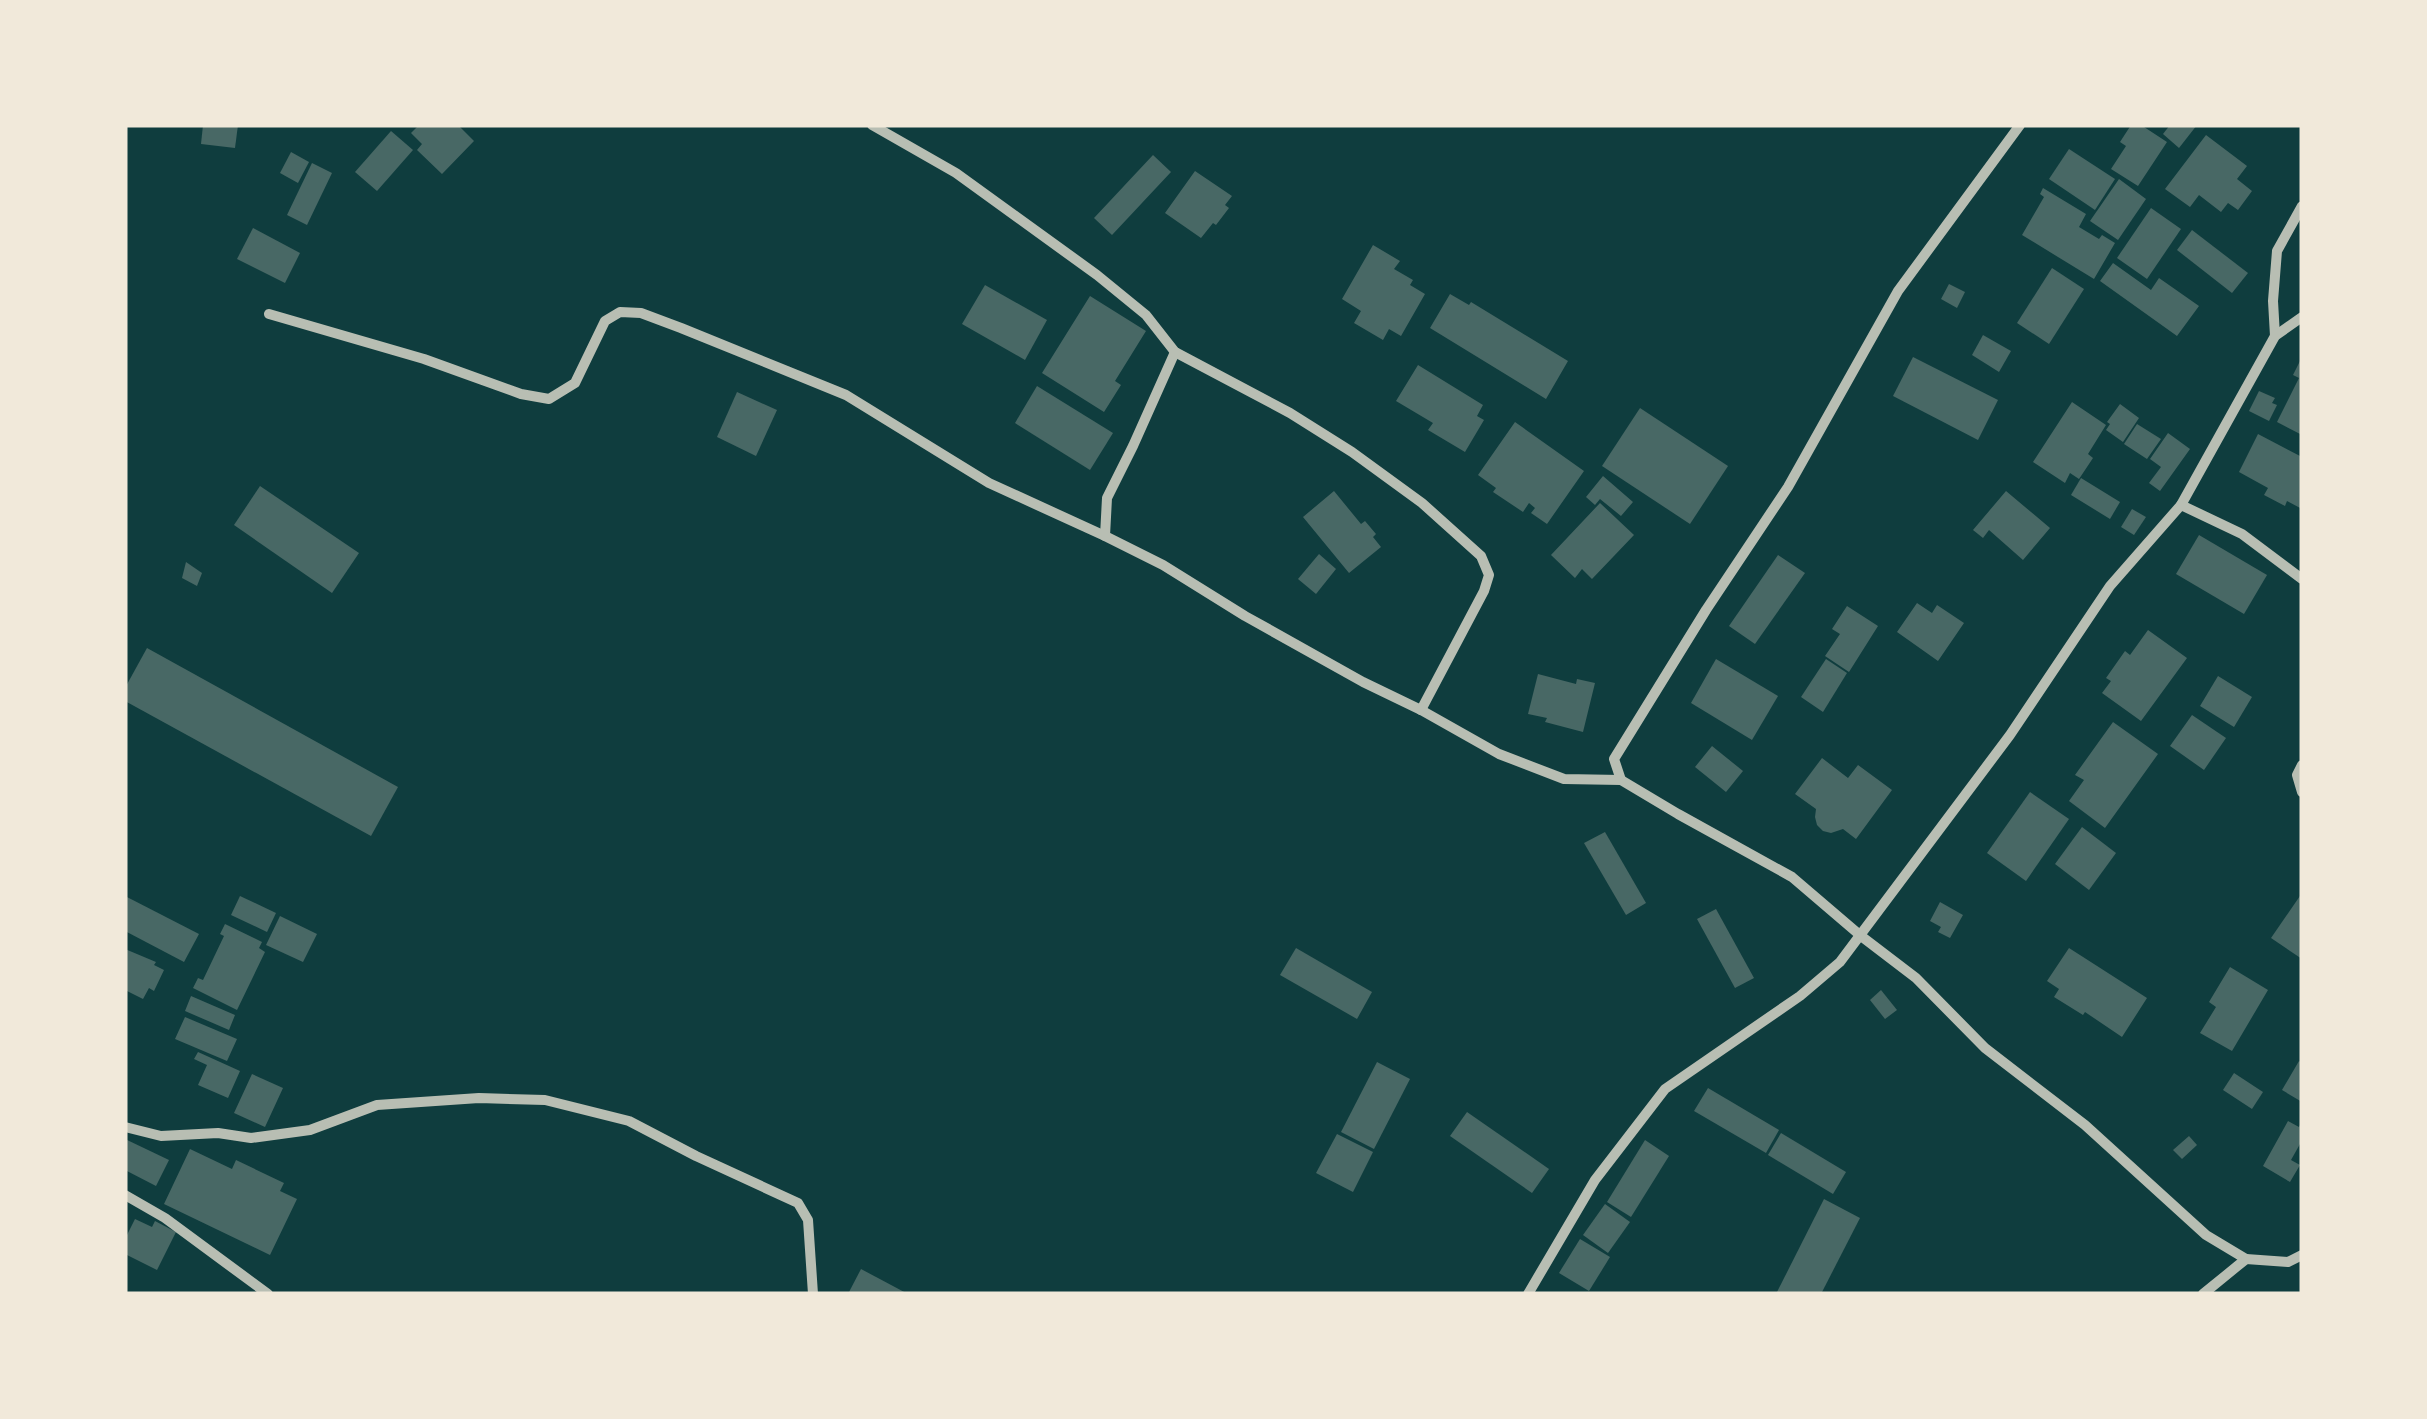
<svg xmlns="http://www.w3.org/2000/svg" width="2427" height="1419" font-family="Poppins,sans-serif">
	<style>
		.building { fill: #486865 }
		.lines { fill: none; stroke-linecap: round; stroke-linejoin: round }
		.minor { stroke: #b8beb3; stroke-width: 10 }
	</style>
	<rect width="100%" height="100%" fill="#0f3d3e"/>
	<!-- building -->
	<g class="building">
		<path d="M203,125H238L235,148L201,144Z"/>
		<path d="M419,125H458L474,141L442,174L417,150L422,144L411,133Z"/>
		<path d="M2131,125H2141L2167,142L2138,186L2111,169L2126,146L2120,142Z"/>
		<path d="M2170,125H2197L2179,148L2163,134Z"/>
		<path d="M391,131L413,150L377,191L355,172Z"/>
		<path d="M2206,135L2247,166L2237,179L2252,191L2238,210L2228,203L2221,212L2199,195L2190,207L2165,189Z"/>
		<path d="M2069,149L2115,179L2095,210L2049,179Z"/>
		<path d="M291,152L309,162L298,183L280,173Z"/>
		<path d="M1153,155L1171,172L1112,235L1094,218Z"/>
		<path d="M312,163L332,173L307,225L287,215Z"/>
		<path d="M1195,171L1232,196L1225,205L1229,208L1216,225L1213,223L1201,238L1165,213Z"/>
		<path d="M2119,179L2146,199L2118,240L2090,221Z"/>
		<path d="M2043,188L2086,214L2079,227L2099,239L2102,235L2115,243L2094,279L2022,235L2044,197L2040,194Z"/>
		<path d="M2151,208L2181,229L2147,279L2117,258Z"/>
		<path d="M253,228L300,253L285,283L237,259Z"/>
		<path d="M2192,230L2248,273L2232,293L2177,250Z"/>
		<path d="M1373,245L1400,261L1394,269L1413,280L1410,285L1425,294L1401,336L1389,329L1383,340L1354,323L1361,311L1342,299Z"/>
		<path d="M2113,263L2151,290L2159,278L2199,306L2177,336L2100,281Z"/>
		<path d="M2052,268L2084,289L2049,344L2017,323Z"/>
		<path d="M1949,284L1965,292L1957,308L1941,299Z"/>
		<path d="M985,285L1047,320L1025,360L962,324Z"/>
		<path d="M1450,294L1469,305L1471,302L1568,361L1546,399L1430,328Z"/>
		<path d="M1090,296L1146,331L1115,381L1121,385L1104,412L1042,373Z"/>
		<path d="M1983,335L2011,351L1999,372L1972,355Z"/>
		<path d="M1913,357L1998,400L1978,440L1893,396Z"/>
		<path d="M2302,357V435L2277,422L2299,378L2293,375Z"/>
		<path d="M1418,365L1483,405L1477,416L1484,420L1465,452L1428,430L1433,423L1396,401Z"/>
		<path d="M1037,386L1113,433L1090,470L1015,423Z"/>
		<path d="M2259,391L2275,398L2272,403L2277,405L2269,421L2249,411Z"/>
		<path d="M737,392L777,410L756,456L717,437Z"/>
		<path d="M2072,402L2106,425L2088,454L2093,458L2079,479L2070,473L2065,483L2033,462Z"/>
		<path d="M2120,404L2139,418L2123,442L2106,430L2110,424L2107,422Z"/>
		<path d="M1640,408L1728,466L1690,524L1602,466Z"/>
		<path d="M1515,422L1584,471L1547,524L1531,513L1535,508L1529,503L1523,512L1493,492L1496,488L1478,475Z"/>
		<path d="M2137,424L2161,439L2147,459L2124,444Z"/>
		<path d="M2168,433L2190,449L2160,491L2149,483L2161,467L2150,459Z"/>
		<path d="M2258,434L2302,457V509L2287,501L2285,506L2264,495L2268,488L2239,472Z"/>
		<path d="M1603,476L1633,502L1621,516L1600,499L1595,505L1586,497Z"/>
		<path d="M2081,478L2120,502L2110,519L2071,495Z"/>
		<path d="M260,486L359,553L332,593L234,525Z"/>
		<path d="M1334,491L1361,524L1365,521L1376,534L1373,537L1381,547L1349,573L1303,517Z"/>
		<path d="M2006,491L2050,528L2023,560L1989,530L1983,538L1973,530Z"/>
		<path d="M1600,503L1634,535L1592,579L1582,569L1575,578L1551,555Z"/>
		<path d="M2132,509L2146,517L2134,535L2121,527Z"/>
		<path d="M2199,535L2267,575L2244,614L2176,574Z"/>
		<path d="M1319,554L1336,569L1316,594L1298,579Z"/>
		<path d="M1778,555L1805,573L1755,644L1729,626Z"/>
		<path d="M186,562L202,573L197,586L182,578Z"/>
		<path d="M1917,603L1932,613L1937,605L1964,623L1938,661L1897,632Z"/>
		<path d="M1847,606L1878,626L1849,672L1825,656L1840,634L1832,629Z"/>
		<path d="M2148,630L2187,658L2141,721L2102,693L2111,681L2106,678L2125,651L2130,655Z"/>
		<path d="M147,648L398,787L371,836L125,701V688Z"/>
		<path d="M1716,659L1778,696L1752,740L1691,703Z"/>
		<path d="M1826,659L1847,673L1823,712L1801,697Z"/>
		<path d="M1538,674L1576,684L1577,679L1595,683L1583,732L1545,722L1547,718L1528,714Z"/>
		<path d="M2218,676L2252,697L2234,727L2200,706Z"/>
		<path d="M2192,715L2226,738L2204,770L2170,746Z"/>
		<path d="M2113,722L2158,754L2105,828L2069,801L2084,780L2075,775Z"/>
		<path d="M1712,746L1743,771L1726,792L1695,767Z"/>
		<path d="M1822,758L1848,778L1858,765L1892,790L1856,839L1843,829L1831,833L1823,831L1817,825L1815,817L1816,809L1795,794Z"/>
		<path d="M2030,792L2069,819L2026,881L1987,853Z"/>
		<path d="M2082,827L2116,853L2089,890L2055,864Z"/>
		<path d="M1605,832L1646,903L1626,915L1584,843Z"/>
		<path d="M2302,893V959L2271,938Z"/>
		<path d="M125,896L199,934L184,962L125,931Z"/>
		<path d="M240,896L276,913L267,932L231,915Z"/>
		<path d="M1940,902L1963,915L1950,938L1938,932L1941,927L1930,921Z"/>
		<path d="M1716,909L1754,978L1735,988L1697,919Z"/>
		<path d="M280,916L317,934L303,962L266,945Z"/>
		<path d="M225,924L262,942L259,948L265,952L237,1010L193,988L198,978L203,980L224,936L220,934Z"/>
		<path d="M1296,948L1372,992L1357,1019L1280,975Z"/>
		<path d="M2069,948L2147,998L2122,1037L2085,1012L2083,1015L2054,997L2059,989L2047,981Z"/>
		<path d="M125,949L156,962L154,965L164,970L154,991L149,988L143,999L125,990Z"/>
		<path d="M2230,967L2268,990L2232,1051L2200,1033L2216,1007L2209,1002Z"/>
		<path d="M1881,990L1897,1010L1885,1019L1870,1000Z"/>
		<path d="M191,996L235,1015L229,1030L185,1011Z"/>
		<path d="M185,1017L237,1039L227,1061L175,1039Z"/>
		<path d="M198,1052L240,1071L228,1098L198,1085L207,1065L194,1059Z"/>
		<path d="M2299,1061L2302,1063V1102L2282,1090Z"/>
		<path d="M1377,1062L1410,1079L1374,1149L1341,1132Z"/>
		<path d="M2234,1073L2263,1092L2252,1109L2223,1090Z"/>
		<path d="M252,1074L283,1088L265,1127L234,1113Z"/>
		<path d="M1708,1088L1779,1130L1766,1153L1694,1111Z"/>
		<path d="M1467,1112L1549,1169L1532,1193L1450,1136Z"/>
		<path d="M2288,1121L2299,1127L2302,1121V1145L2300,1144L2291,1160L2300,1165L2290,1182L2263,1166Z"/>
		<path d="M1781,1133L1846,1172L1833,1194L1768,1155Z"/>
		<path d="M1337,1134L1373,1152L1353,1192L1316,1173Z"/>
		<path d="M2189,1136L2197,1145L2182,1159L2173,1150Z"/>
		<path d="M125,1139L169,1160L156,1186L125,1170Z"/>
		<path d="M1645,1140L1669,1156L1631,1217L1607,1202Z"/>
		<path d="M190,1149L232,1169L236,1160L284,1183L280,1191L297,1199L270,1255L164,1204Z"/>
		<path d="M1824,1199L1860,1218L1821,1294H1776Z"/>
		<path d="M1605,1204L1630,1222L1608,1253L1583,1235Z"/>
		<path d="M135,1219L152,1227L155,1221L176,1232L157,1270L125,1254V1239Z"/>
		<path d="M1580,1239L1610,1257L1589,1291L1559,1273Z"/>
		<path d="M861,1269L908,1294H848Z"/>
	</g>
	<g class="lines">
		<!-- minor -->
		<g class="minor">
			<path d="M872,125L956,173L1097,275L1146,315L1175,352L1290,413L1352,452L1422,503L1481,556L1489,575L1484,591L1421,710"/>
			<path d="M269,314L424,359L521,394L549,399L575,383L605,321L620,312L641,313L681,328L846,395L989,483L1105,536"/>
			<path d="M2275,336L2273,301L2277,251L2302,206"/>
			<path d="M1175,352L1133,446L1107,498L1105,536L1163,565L1245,616L1363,682L1421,710L1499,754L1564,779L1621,780L1678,814L1792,877L1861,936L1916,978L1985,1048L2085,1125L2206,1235L2246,1259L2203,1294"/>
			<path d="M2181,505L2275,336L2302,317"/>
			<path d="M2302,765L2297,775L2302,792"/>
			<path d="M1621,780L1614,759L1706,610L1788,487L1898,291L2020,125"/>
			<path d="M125,1127L161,1136L218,1133L251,1138L310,1130L377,1105L479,1098L545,1100L629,1121L696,1156L798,1203L808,1220L813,1294"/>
			<path d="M125,1195L165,1218L268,1294"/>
			<path d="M2246,1259L2288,1262L2302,1255"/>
			<path d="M1528,1294L1595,1180L1665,1089L1800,996L1840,962L2010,735L2110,586L2181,505L2242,534L2302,579"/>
		</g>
	</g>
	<!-- border -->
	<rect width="2427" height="1419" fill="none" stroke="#f1e9da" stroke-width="255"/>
</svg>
